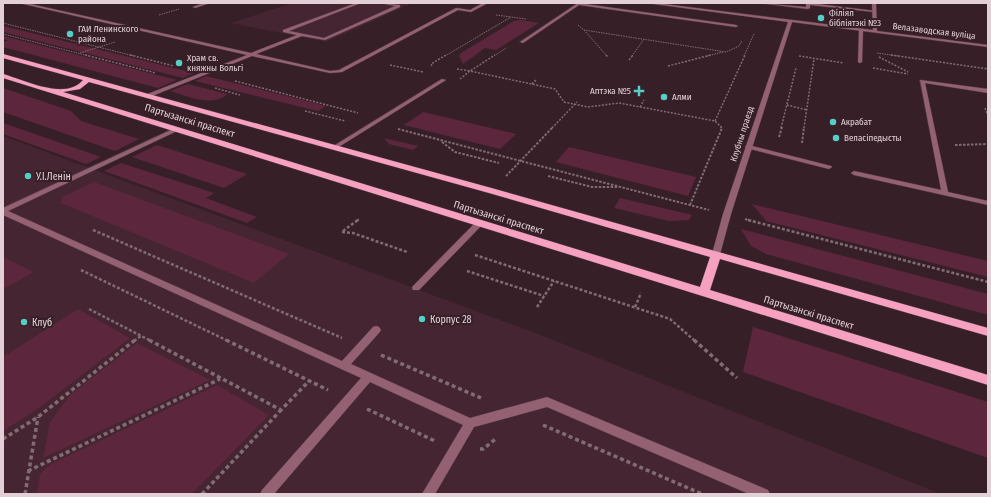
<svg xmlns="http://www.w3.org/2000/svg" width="991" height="497" font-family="'Fira Sans Condensed',sans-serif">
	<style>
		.built { fill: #452531 }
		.green { fill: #5c273d }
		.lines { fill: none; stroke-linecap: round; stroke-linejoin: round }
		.lane-casing { stroke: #523b44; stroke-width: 1 }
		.street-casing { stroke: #523b44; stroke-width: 1 }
		.primary-casing { stroke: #523b44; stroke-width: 1 }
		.path-far4 { stroke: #816c73; stroke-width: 1; stroke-dasharray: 1.5 1; stroke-linecap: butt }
		.path-far3 { stroke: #816c73; stroke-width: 1.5; stroke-dasharray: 2 1.5; stroke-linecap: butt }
		.path-far2 { stroke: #816c73; stroke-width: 2; stroke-dasharray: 2.5 1.5; stroke-linecap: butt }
		.path-far1 { stroke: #816c73; stroke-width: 2.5; stroke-dasharray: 3 2; stroke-linecap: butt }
		.path { stroke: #816c73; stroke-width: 3.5; stroke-dasharray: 4 3; stroke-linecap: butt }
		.lane { fill: #946173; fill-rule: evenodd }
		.street { fill: #946173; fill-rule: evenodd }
		.primary { fill: #f6a1c0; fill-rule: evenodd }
		.poi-dot { fill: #55cec5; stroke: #371f28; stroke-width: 1.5 }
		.labels { text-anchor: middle; stroke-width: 4; stroke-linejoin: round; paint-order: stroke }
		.far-poi-label { font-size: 9px; fill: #e2d0d6; stroke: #371f28; text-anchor: start }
		.far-street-label { font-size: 9px; fill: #e2d0d6; stroke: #371f28 }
		.street-label { font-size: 10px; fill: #e2d0d6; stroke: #371f28 }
		.poi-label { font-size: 10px; fill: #e2d0d6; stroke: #371f28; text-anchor: start }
	</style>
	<rect width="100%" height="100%" fill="#371f28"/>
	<!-- built -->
	<g class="built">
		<path d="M292,3H400L410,4L326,42L231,23Z"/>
		<path d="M3,136L538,334L941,494H3Z"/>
	</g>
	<!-- green -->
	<g class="green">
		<path d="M520,20L539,23L496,50L485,48L463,64L459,56L461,53L514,21Z"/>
		<path d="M3,26L194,73L183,78L3,32Z"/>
		<path d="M3,36L177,80L158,88L3,47V43L8,40L3,39Z"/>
		<path d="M206,76L326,106L318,111L195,81Z"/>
		<path d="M188,84L227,94C213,108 187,96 170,91Z"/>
		<path d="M3,88L71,111L81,121L139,139L115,151L3,112Z"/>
		<path d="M423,112L516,134L500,149L404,125Z"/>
		<path d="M3,123L101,157L86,164L3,134Z"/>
		<path d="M384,138L418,146L413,150L389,144Z"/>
		<path d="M157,145L247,174L224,188L132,157Z"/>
		<path d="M569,147L696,177L688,196L556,162Z"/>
		<path d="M121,163L214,193L206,198L257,217L247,223L104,171Z"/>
		<path d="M94,182L289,254L254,283L61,203L62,197Z"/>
		<path d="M620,198L692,215L689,220L669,221L614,208Z"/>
		<path d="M752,204L988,261V277L766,221Z"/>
		<path d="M741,229L988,294V315L766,254L751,246Z"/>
		<path d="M3,257L34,272L5,288L3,287Z"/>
		<path d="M78,309L130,338L39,408L3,431V357Z"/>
		<path d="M753,327L988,402V458L743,372Z"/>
		<path d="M137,343L210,380L43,458L50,422L70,395Z"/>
		<path d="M217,385L269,415L192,494H37L40,474L49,465Z"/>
	</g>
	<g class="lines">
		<defs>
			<g id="lane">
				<path d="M19,3H26L251,53L297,35L283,32V30L356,3H361L289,31L324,38L395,6L380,3L400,5V7L325,40L302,36L256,54L330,71L339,70L456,8L470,10L483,3H488L471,12L458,10L342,72L330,73L252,56L147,98L145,97V95L247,55Z"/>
				<path d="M204,3H210L195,8L193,7Z"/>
				<path d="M578,3L736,25L738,26L736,27L579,5L523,43L520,42Z"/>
				<path d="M759,3L806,7V4L809,3L876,11L874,12L810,5V8L808,9Z"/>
				<path d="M861,29L863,30L862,62L860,63L858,62L859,30Z"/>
				<path d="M442,79L446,80L337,148H333L332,147Z"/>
				<path d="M920,80L988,89V93L925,83L948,192L988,201V205L854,175L851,173L854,171L941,190Z"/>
				<path d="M175,128L177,129V131L8,211L342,361L373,327L376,326L379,327L381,330L379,333L351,364L470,418L547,397L768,490L770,494H749L547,407L474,427L435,494H422L463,425L370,382L274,494H260L262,490L361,378L3,215V208Z"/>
				<path d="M748,145L831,166L832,167L829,169L746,148L745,147Z"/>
				<path d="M476,222H482L483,224L419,290H413L412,288L413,286Z"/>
			</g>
			<path id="street" d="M646,3H656L873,30L872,3H876L877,31L988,45V47L792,22L731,214L720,254L716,257L712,254L723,214L788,22Z"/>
			<path id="primary" d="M3,54L495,189L988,328V336L720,259L710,290L988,375V385L3,78V74C24,80 66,101 83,80L3,58ZM89,82L489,193L710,257L700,287L63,92L80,89Z"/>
		</defs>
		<!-- lane casing -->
		<use href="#lane" class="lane-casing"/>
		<!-- street casing -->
		<use href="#street" class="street-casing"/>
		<!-- primary casing -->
		<use href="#primary" class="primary-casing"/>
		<!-- path-far4 -->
		<g class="path-far4">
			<path d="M159,15L179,9"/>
			<path d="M496,15L511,17"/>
			<path d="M3,23L134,56"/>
			<path d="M578,25L584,30L726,52L739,46L742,41"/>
			<path d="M584,30L607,56"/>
			<path d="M3,34L89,56"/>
			<path d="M80,53L115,42"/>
			<path d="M877,53L898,56"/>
			<path d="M445,56L511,17L526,19"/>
			<path d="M494,56L506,48"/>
			<path d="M632,56L644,39"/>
			<path d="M707,56L723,52"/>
			<path d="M744,56L754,34"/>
		</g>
		<!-- path-far3 -->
		<g class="path-far3">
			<path d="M85,55L156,73"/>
			<path d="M130,55L174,66"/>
			<path d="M606,55L608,57"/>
			<path d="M891,55L988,69"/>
			<path d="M799,56L844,63"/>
			<path d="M879,57L908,72"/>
			<path d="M629,60L633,55"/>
			<path d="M390,65L423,72"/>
			<path d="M432,66L431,64L446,55"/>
			<path d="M668,66L711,55"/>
			<path d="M873,68L908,74"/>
			<path d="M457,69L470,71L495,55"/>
			<path d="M460,79L470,71L555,89L564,102L588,107L619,103L715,121L722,128"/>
			<path d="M235,81L358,113"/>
			<path d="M532,84L537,79"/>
			<path d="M215,88L240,95"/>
			<path d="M787,105L807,110"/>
			<path d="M640,107L644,100"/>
			<path d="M985,108L988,116"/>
			<path d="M305,111L345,121"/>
			<path d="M715,121L745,55"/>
			<path d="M552,128L577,102"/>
			<path d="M781,128L796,68"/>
			<path d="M804,128L814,59"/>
		</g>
		<!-- path-far2 -->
		<g class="path-far2">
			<path d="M398,129L709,210"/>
			<path d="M779,137L782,127"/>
			<path d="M442,142L455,152L499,163"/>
			<path d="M802,143L804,127"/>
			<path d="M955,145L988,144"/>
			<path d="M506,176L553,127"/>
			<path d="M548,176L592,187H618"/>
			<path d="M690,205L722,128L721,127"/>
			<path d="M745,219L752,221"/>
			<path d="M357,221L359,219"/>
		</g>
		<!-- path-far1 -->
		<g class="path-far1">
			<path d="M748,220L988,282"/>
			<path d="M93,230L342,338"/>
			<path d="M343,231L358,220"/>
			<path d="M342,232L353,233L407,252"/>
			<path d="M475,255L670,319L695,341"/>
			<path d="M81,270L228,341"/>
			<path d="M467,271L544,296"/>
			<path d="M537,307L554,281"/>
			<path d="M635,307L641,293"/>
			<path d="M89,309L151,341"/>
			<path d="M134,341L141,336"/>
		</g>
		<!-- path -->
		<g class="path">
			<path d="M149,340L281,410L309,381"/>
			<path d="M226,340L328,390"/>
			<path d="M694,340L737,378"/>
			<path d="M381,355L481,398"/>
			<path d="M367,409L435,441"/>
			<path d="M543,425L702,494"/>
			<path d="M3,439L38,417L135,340"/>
			<path d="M480,449H483L497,438"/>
			<path d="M28,471L220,379"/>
			<path d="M25,494L38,417"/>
			<path d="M202,494L281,410"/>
		</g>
		<!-- lane -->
		<use href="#lane" class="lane"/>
		<!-- street -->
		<use href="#street" class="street"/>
		<!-- primary -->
		<use href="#primary" class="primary"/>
	</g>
	<!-- markers -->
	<g class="poi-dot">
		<circle cx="821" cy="18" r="4"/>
		<circle cx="70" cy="34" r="4"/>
		<circle cx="179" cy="63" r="4"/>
		<path d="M637 85h4v4h4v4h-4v4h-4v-4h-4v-4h4z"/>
		<circle cx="664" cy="97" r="4"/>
		<circle cx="833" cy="122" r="4"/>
		<circle cx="836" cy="138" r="4"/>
		<circle cx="28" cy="176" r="4"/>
		<circle cx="422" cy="319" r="4"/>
		<circle cx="24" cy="322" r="4"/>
	</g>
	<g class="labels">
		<!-- far-poi labels -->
		<g class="far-poi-label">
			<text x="829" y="16">Філіял<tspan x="829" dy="10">бібліятэкі №3</tspan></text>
			<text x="78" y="32">ГАИ Ленинского<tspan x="78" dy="10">района</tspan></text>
			<text x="187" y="61">Храм св.<tspan x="187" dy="10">княжны Вольгі</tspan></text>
			<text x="631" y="94" text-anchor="end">Аптэка №5</text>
			<text x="672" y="100">Алми</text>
			<text x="841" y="125">Акрабат</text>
			<text x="844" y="141">Веласіпедысты</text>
		</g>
		<!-- far-street labels -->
		<g class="far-street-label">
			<text transform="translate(934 31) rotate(7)" y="3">Велазаводская вуліца</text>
			<text transform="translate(742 134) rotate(-72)" y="3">Клубны праезд</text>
		</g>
		<!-- street labels -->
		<g class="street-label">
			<text transform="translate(190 120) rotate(17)" y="4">Партызанскі праспект</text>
			<text transform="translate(499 217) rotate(17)" y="4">Партызанскі праспект</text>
			<text transform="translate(809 312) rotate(17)" y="4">Партызанскі праспект</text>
		</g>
		<!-- poi labels -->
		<g class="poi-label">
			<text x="36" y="180">У.І.Ленін</text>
			<text x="430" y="323">Корпус 28</text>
			<text x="32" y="326">Клуб</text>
		</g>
	</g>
	<!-- border -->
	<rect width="991" height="497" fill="none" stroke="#e2d0d6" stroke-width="8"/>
</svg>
